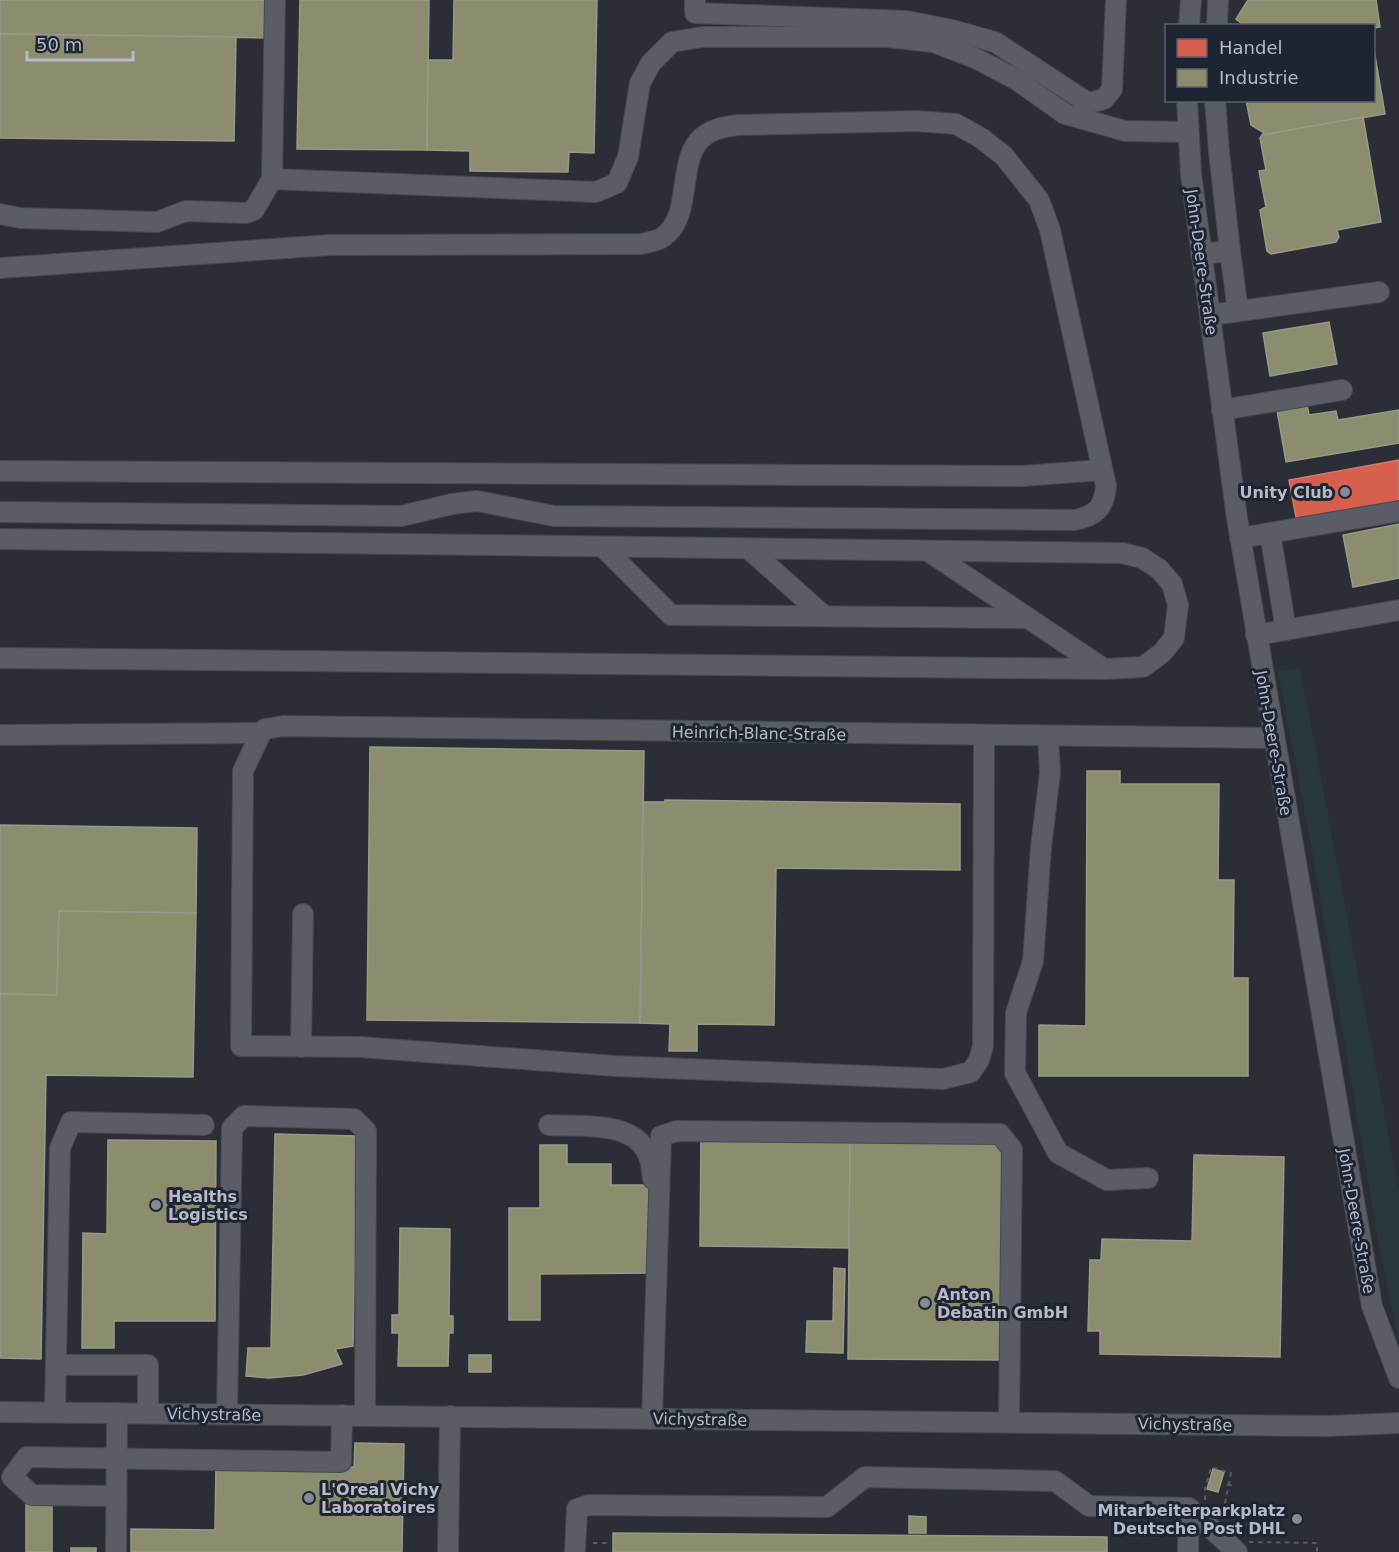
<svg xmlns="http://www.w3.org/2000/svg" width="1399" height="1552" font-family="'DejaVu Sans',sans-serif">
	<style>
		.green { fill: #29383c }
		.shops { fill: #d6604d; stroke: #cc7b72; stroke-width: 1.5 }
		.industry { fill: #8c8c6e; stroke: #989a89; stroke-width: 1.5 }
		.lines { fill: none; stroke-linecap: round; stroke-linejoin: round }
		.minor-casing { stroke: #46494f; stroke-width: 22 }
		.path { stroke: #585c62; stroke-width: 2; stroke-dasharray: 4.5 4.5; stroke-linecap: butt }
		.minor { stroke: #5a5d65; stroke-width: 20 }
		.poi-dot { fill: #858994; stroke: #1e2431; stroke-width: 2 }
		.labels { text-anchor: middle; stroke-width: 6; stroke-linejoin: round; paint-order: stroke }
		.street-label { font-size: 16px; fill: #b5bac7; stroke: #1e2431 }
		.poi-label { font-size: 16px; font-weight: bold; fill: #b5bac7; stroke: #1e2431; text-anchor: start }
	</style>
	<rect width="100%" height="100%" fill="#2b2e36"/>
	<!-- green -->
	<path class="green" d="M1300,668L1399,1192V1343L1379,1245L1313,855L1278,671Z"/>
	<!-- shops -->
	<path class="shops" d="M1399,460V505L1297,523L1289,480Z"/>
	<!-- industry -->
	<g class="industry">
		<path d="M0,0H268V38L0,34Z"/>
		<path d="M300,0H429L427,150L297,149Z"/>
		<path d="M454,0H597L594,153L569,152L568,172L470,171V151L427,150L428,60H453Z"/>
		<path d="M1248,0H1376L1380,27L1374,28V26H1245L1236,19Z"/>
		<path d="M0,34L236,37L234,141L0,138Z"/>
		<path d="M1374,50L1385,114L1263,135V132L1251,125L1246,100H1374Z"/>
		<path d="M1363,117L1381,222L1337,230L1339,237L1336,242L1271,254L1267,251L1260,210L1266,207L1259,171L1266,170L1260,138L1262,135Z"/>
		<path d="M1329,322L1337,364L1270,376L1263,333Z"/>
		<path d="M1307,405L1309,415L1336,411L1338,420L1399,410V443L1286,462L1277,410Z"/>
		<path d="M1399,524V578L1353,587L1343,535Z"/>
		<path d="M370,747L644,751L640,1023L367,1020Z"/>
		<path d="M1087,771H1120V784H1219L1218,880H1234L1233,978H1248V1076H1039V1025L1086,1026Z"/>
		<path d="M665,800L960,804V870L776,868L774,1025L697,1024V1051H669L670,1024L640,1023L643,802H665Z"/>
		<path d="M0,825L197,828L196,913L59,911L57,995L0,994Z"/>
		<path d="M59,911L196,913L193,1077L46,1075L41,1359L0,1358V994L57,995Z"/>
		<path d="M275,1134L357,1136L353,1346L335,1349L342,1364L303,1375L269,1378L246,1376L248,1348H271Z"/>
		<path d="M701,1138L850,1140L849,1248L700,1246Z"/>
		<path d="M108,1140L216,1141L215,1321H114V1348H82L83,1233L107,1234Z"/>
		<path d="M850,1140L1003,1141L1000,1360L848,1359Z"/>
		<path d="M540,1145H567V1164H611V1185H650V1273L540,1274V1320H509V1208H540Z"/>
		<path d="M1194,1155L1284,1157L1280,1357L1100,1354V1331H1088L1090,1260H1101L1102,1239L1192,1241Z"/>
		<path d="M400,1228L450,1229L449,1316H453V1333H449L448,1366H398L399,1333H392V1315H399Z"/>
		<path d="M834,1268L845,1269L843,1353L806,1352L807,1321H833Z"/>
		<rect x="469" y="1355" width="22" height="17"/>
		<path d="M355,1443L404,1444L402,1552H131V1529L215,1530L216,1464L354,1467Z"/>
		<path d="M1213,1469L1224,1472L1218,1492L1207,1489Z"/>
		<rect x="26" y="1500" width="26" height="52"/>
		<path d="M909,1516L926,1517V1533H909Z"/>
		<path d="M613,1533L1107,1537V1552H613Z"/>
		<rect x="71" y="1548" width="25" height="4"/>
	</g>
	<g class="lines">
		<defs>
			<g id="minor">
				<path d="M695,0V13L907,21L952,30L995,42L1088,103L1104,99L1112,89L1116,0"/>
				<path d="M1189,26L1191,0"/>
				<path d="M1217,26L1218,0"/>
				<path d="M1187,100L1191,174L1237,518L1372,1306L1399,1378"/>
				<path d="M1215,100L1219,152L1230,251"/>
				<path d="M272,179L596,192L617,183L628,157L640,83L651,63L672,42L702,37H887L933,42L975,58L1017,80L1065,114L1125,131L1187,132"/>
				<path d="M0,214L20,218L157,222L186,211L246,213L254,210L272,179L275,0"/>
				<path d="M1201,254L1230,251L1238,311"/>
				<path d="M0,268L330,245L641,244C648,242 658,241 663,237C698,213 670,146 715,130C722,127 730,126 738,125L917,121L956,124L981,138L1004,156L1039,200L1050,230L1106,486C1104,508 1096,516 1074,520L554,516L477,501L452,504L401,516L0,512"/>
				<path d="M1210,315L1379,292"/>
				<path d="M1222,410L1342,390"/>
				<path d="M0,471L1022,476L1102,470"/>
				<path d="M1270,533L1286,630"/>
				<path d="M1240,538L1399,511"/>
				<path d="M0,539L1122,553L1142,558L1159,569L1172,584L1178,605L1174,638L1162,653L1143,667L1104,669L0,658"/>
				<path d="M603,547L671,615L1028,618"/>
				<path d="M749,549L824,616"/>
				<path d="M928,551L1104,669"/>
				<path d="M1256,635L1399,610"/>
				<path d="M0,735L261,733"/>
				<path d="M984,736L983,1046L979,1060L971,1072L943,1079L615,1066L360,1047L241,1046L243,771L261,733L265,729L283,726L1273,738"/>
				<path d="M1048,736L1050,773L1041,847L1033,961L1016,1013L1015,1073L1058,1153L1107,1180L1148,1178"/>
				<path d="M301,1047L303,914"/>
				<path d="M549,1125C581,1127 639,1119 650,1160C652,1166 652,1173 653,1179"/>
				<path d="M65,1365H148V1413"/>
				<path d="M0,1412L1328,1426L1399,1423"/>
				<path d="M55,1412L60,1148L71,1122L204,1125"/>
				<path d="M227,1414L232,1128L244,1116L354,1119L366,1131L365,1415"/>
				<path d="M652,1418L661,1136L677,1131L1000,1134L1012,1149L1009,1422"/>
				<path d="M116,1496L32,1495L12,1477L27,1457L341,1462L342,1415"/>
				<path d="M1189,1508L1237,1552"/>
				<path d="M116,1552L117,1413"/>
				<path d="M448,1552L450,1416"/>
				<path d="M575,1552L577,1509L589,1505L827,1507L865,1477L1055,1481L1089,1506L1189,1508L1188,1552"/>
			</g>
		</defs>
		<!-- minor casing -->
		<use href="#minor" class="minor-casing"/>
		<!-- path -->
		<g class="path">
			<path d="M1227,1485H1235"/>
			<path d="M1205,1500V1489L1211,1467L1231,1473L1225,1503L1239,1523L1248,1524"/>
			<path d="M1249,1542L1317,1543V1552"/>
			<path d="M593,1543H611"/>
		</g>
		<!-- minor -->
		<use href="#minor" class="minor"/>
	</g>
	<!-- markers -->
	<g class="poi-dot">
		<circle cx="1345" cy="492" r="6"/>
		<circle cx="156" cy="1205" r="6"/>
		<circle cx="925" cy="1303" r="6"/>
		<circle cx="309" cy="1498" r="6"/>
		<circle cx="1297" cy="1519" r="6"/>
	</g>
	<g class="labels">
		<!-- street labels -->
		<g class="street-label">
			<text transform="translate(1202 262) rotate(82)" y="6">John-Deere-Straße</text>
			<text transform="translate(759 733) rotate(1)" y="6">Heinrich-Blanc-Straße</text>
			<text transform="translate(1274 743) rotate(80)" y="6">John-Deere-Straße</text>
			<text transform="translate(1357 1221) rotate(80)" y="6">John-Deere-Straße</text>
			<text transform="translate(214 1414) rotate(1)" y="6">Vichystraße</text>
			<text transform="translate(700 1419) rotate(1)" y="6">Vichystraße</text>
			<text transform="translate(1185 1424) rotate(1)" y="6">Vichystraße</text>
		</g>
		<!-- poi labels -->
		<g class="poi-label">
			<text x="1333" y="498" text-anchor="end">Unity Club</text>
			<text x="168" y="1202">Healths<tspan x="168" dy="18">Logistics</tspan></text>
			<text x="937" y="1300">Anton<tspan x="937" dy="18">Debatin GmbH</tspan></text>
			<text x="321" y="1495">L'Oreal Vichy<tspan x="321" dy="18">Laboratoires</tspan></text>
			<text x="1285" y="1516" text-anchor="end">Mitarbeiterparkplatz<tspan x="1285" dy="18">Deutsche Post DHL</tspan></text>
		</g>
	</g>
	<!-- legend -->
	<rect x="1165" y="24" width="210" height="78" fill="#1e2431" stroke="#5a606d" stroke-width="1.5"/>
	<rect x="1177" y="39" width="30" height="18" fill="#d6604d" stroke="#5a606d" stroke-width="1.5"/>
	<text x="1219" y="54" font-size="18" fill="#b5bac7">Handel</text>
	<rect x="1177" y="69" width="30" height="18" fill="#8c8c6e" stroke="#5a606d" stroke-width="1.5"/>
	<text x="1219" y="84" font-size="18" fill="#b5bac7">Industrie</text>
	<!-- scale -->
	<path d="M27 51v9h106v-9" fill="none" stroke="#b5bac7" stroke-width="3"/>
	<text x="36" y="51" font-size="18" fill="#b5bac7" stroke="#1e2431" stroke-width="4.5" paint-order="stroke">50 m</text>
</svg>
